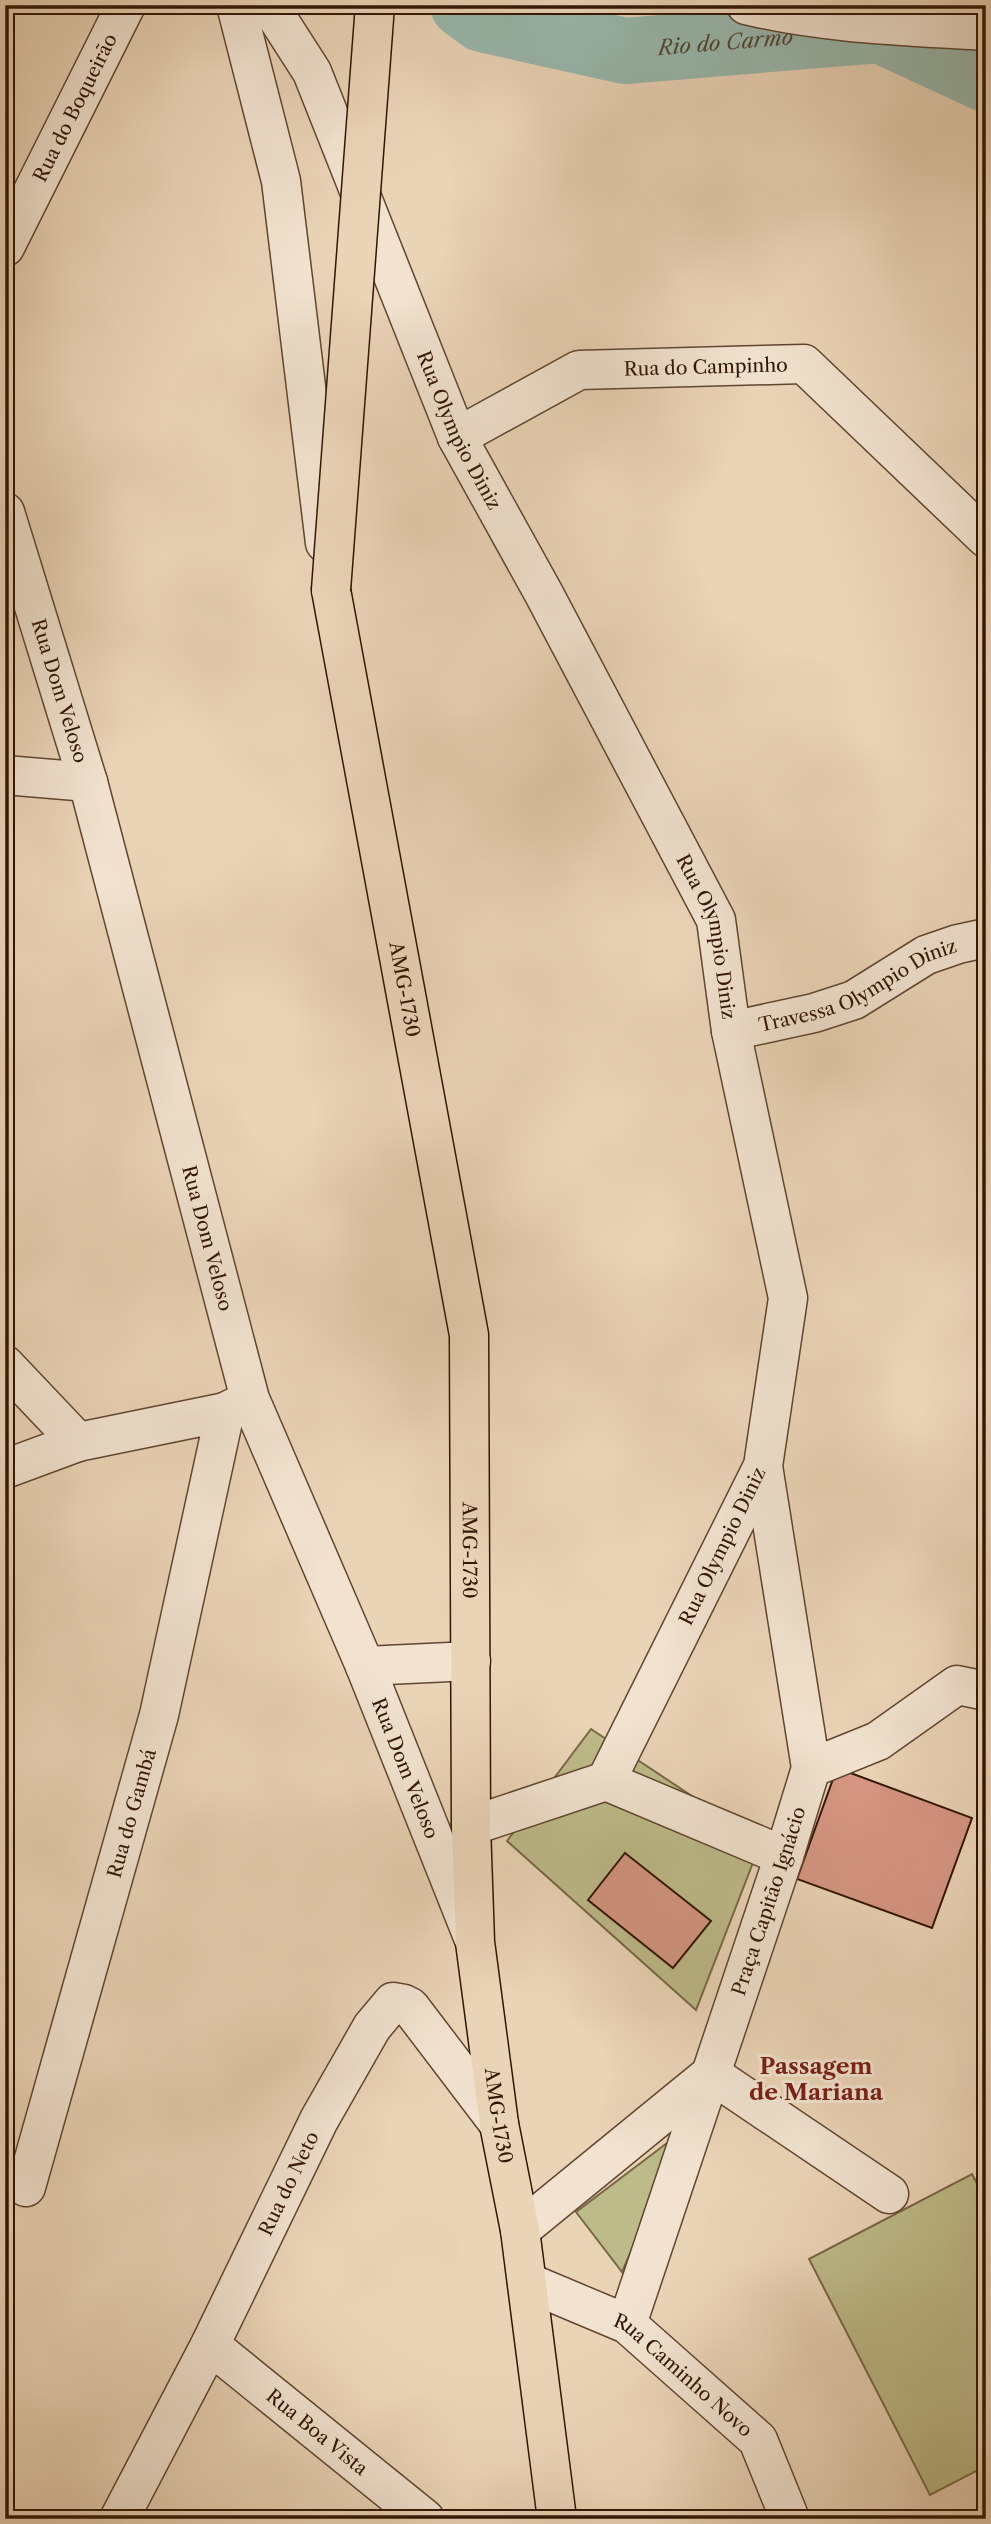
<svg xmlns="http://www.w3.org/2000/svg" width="991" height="2524" font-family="'Libre Caslon Text',serif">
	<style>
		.green { fill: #bdbb89; stroke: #786846; stroke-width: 2 }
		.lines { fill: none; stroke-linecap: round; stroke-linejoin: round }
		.river { stroke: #98b8ad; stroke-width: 66 }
		.building { fill: #d69683; stroke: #321604; stroke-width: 2 }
		.minor-casing { stroke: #604630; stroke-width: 41 }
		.major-casing { stroke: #321604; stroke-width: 41 }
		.minor { stroke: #f1e3d0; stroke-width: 38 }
		.major { stroke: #ead4b6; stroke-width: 38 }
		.major-bridge-casing { stroke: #321604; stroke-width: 41; stroke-linecap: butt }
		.major-bridge { stroke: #ead4b6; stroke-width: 38 }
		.labels { text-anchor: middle; stroke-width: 6; stroke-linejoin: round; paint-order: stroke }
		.street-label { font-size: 19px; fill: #321604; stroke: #f1e3d0 }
		.water-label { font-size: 21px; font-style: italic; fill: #514737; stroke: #f1e3d0 }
		.quarter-label { font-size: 23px; font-weight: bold; fill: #7a1f14; stroke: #f1e3d0 }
	</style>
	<rect width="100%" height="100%" fill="#ead4b6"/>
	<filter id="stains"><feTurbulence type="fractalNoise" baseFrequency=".00286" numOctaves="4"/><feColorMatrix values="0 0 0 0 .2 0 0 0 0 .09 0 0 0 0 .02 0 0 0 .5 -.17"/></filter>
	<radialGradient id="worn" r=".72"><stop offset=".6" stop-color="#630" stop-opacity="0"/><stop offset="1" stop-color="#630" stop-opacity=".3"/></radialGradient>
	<!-- green -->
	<g class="green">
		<path d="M591,1729L761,1842L696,2010L507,1841Z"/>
		<path d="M671,2140L677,2145L622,2272L576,2212Z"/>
		<path d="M972,2174L986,2201V2466L930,2495L809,2259Z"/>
	</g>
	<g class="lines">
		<!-- river -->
		<path class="river" id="s1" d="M463,5L482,19L625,51L880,30L986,79"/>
	</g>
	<!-- building -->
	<g class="building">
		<path d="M837,1768L972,1818L932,1928L797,1879Z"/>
		<path d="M625,1853L711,1921L673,1968L588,1900Z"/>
	</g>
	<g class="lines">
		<defs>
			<g id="minor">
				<path d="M236,5L281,181L325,543"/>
				<path id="s2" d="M269,5L312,72L457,437L544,594L716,920L731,1031L788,1298L763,1466L606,1781L471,1826"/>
				<path d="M746,5C824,24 906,26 986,31"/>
				<path id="s3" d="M5,247L126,5"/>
				<path id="s4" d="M457,437L579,370L804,364L986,538"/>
				<path id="s5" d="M5,512L88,782L250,1399L365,1666L473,1937"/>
				<path d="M5,775L88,782"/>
				<path id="s6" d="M731,1031L814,1013L854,1000L926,955L958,944L986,938"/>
				<path d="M5,1365L78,1442"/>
				<path d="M5,1469L78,1442L225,1412L245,1402"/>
				<path d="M365,1666L471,1661"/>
				<path d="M811,1768L878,1741L957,1685L986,1691"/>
				<path d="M606,1781L784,1856"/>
				<path id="s7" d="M5,2174L26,2187L159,1715L225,1412"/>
				<path d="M520,2230L711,2074L889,2194"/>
				<path id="s8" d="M527,2282L627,2324L758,2440L790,2519"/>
				<path id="s9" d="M627,2324L784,1856L811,1768L763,1466"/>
				<path id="s10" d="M210,2345L425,2519"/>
				<path id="s11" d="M119,2519L210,2345L319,2120L372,2027L393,2002L404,2004L410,2007L499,2124"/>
			</g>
			<g id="major">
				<path id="s12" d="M331,590L469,1335L471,1826L475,1942L499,2124L520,2230L557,2519"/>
			</g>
		</defs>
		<!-- minor casing -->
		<use href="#minor" class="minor-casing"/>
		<!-- major casing -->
		<use href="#major" class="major-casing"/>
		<!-- minor -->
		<use href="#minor" class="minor"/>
		<!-- major -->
		<use href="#major" class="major"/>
		<defs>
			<path id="major-bridge" d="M331,590L375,5"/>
		</defs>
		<!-- major-bridge casing -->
		<use href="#major-bridge" class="major-bridge-casing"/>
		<!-- major-bridge -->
		<use href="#major-bridge" class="major-bridge"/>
	</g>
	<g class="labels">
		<!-- street labels -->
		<g class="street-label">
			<text dy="7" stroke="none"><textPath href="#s3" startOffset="156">Rua do Boqueirão</textPath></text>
			<text dy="7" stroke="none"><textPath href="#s4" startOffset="266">Rua do Campinho</textPath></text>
			<text dy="7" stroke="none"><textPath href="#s2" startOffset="467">Rua Olympio Diniz</textPath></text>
			<text dy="7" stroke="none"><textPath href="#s5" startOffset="187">Rua Dom Veloso</textPath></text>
			<text dy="7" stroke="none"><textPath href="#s2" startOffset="1034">Rua Olympio Diniz</textPath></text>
			<text dy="7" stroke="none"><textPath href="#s6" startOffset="136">Travessa Olympio Diniz</textPath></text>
			<text dy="7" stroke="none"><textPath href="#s12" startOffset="406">AMG-1730</textPath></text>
			<text dy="7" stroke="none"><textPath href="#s5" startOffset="754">Rua Dom Veloso</textPath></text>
			<text transform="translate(722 1546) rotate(-64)" y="7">Rua Olympio Diniz</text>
			<text dy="7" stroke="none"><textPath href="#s12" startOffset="973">AMG-1730</textPath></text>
			<text dy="7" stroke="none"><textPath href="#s5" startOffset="1321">Rua Dom Veloso</textPath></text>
			<text dy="7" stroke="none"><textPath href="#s7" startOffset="413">Rua do Gambá</textPath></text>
			<text dy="7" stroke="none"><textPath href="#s9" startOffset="446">Praça Capitão Ignácio</textPath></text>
			<text dy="7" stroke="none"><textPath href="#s12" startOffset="1540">AMG-1730</textPath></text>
			<text dy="7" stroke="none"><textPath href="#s11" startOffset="376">Rua do Neto</textPath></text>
			<text dy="7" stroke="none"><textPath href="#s8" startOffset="184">Rua Caminho Novo</textPath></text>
			<text dy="7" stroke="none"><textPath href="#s10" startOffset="138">Rua Boa Vista</textPath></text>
		</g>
		<!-- water labels -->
		<g class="water-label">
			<text dy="7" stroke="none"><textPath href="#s1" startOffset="271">Rio do Carmo</textPath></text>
		</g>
		<!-- quarter labels -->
		<g class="quarter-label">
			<text x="816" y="2074">Passagem<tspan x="816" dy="26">de Mariana</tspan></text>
		</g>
	</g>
	<!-- margin -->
	<rect width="991" height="2524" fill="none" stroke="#ead4b6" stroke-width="28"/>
	<rect x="7" y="7" width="977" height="2510" fill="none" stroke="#321604" stroke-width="3.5"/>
	<rect x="14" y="14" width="963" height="2496" fill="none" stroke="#321604" stroke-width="2"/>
	<rect width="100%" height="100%" filter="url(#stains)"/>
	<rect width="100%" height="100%" fill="url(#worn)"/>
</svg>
